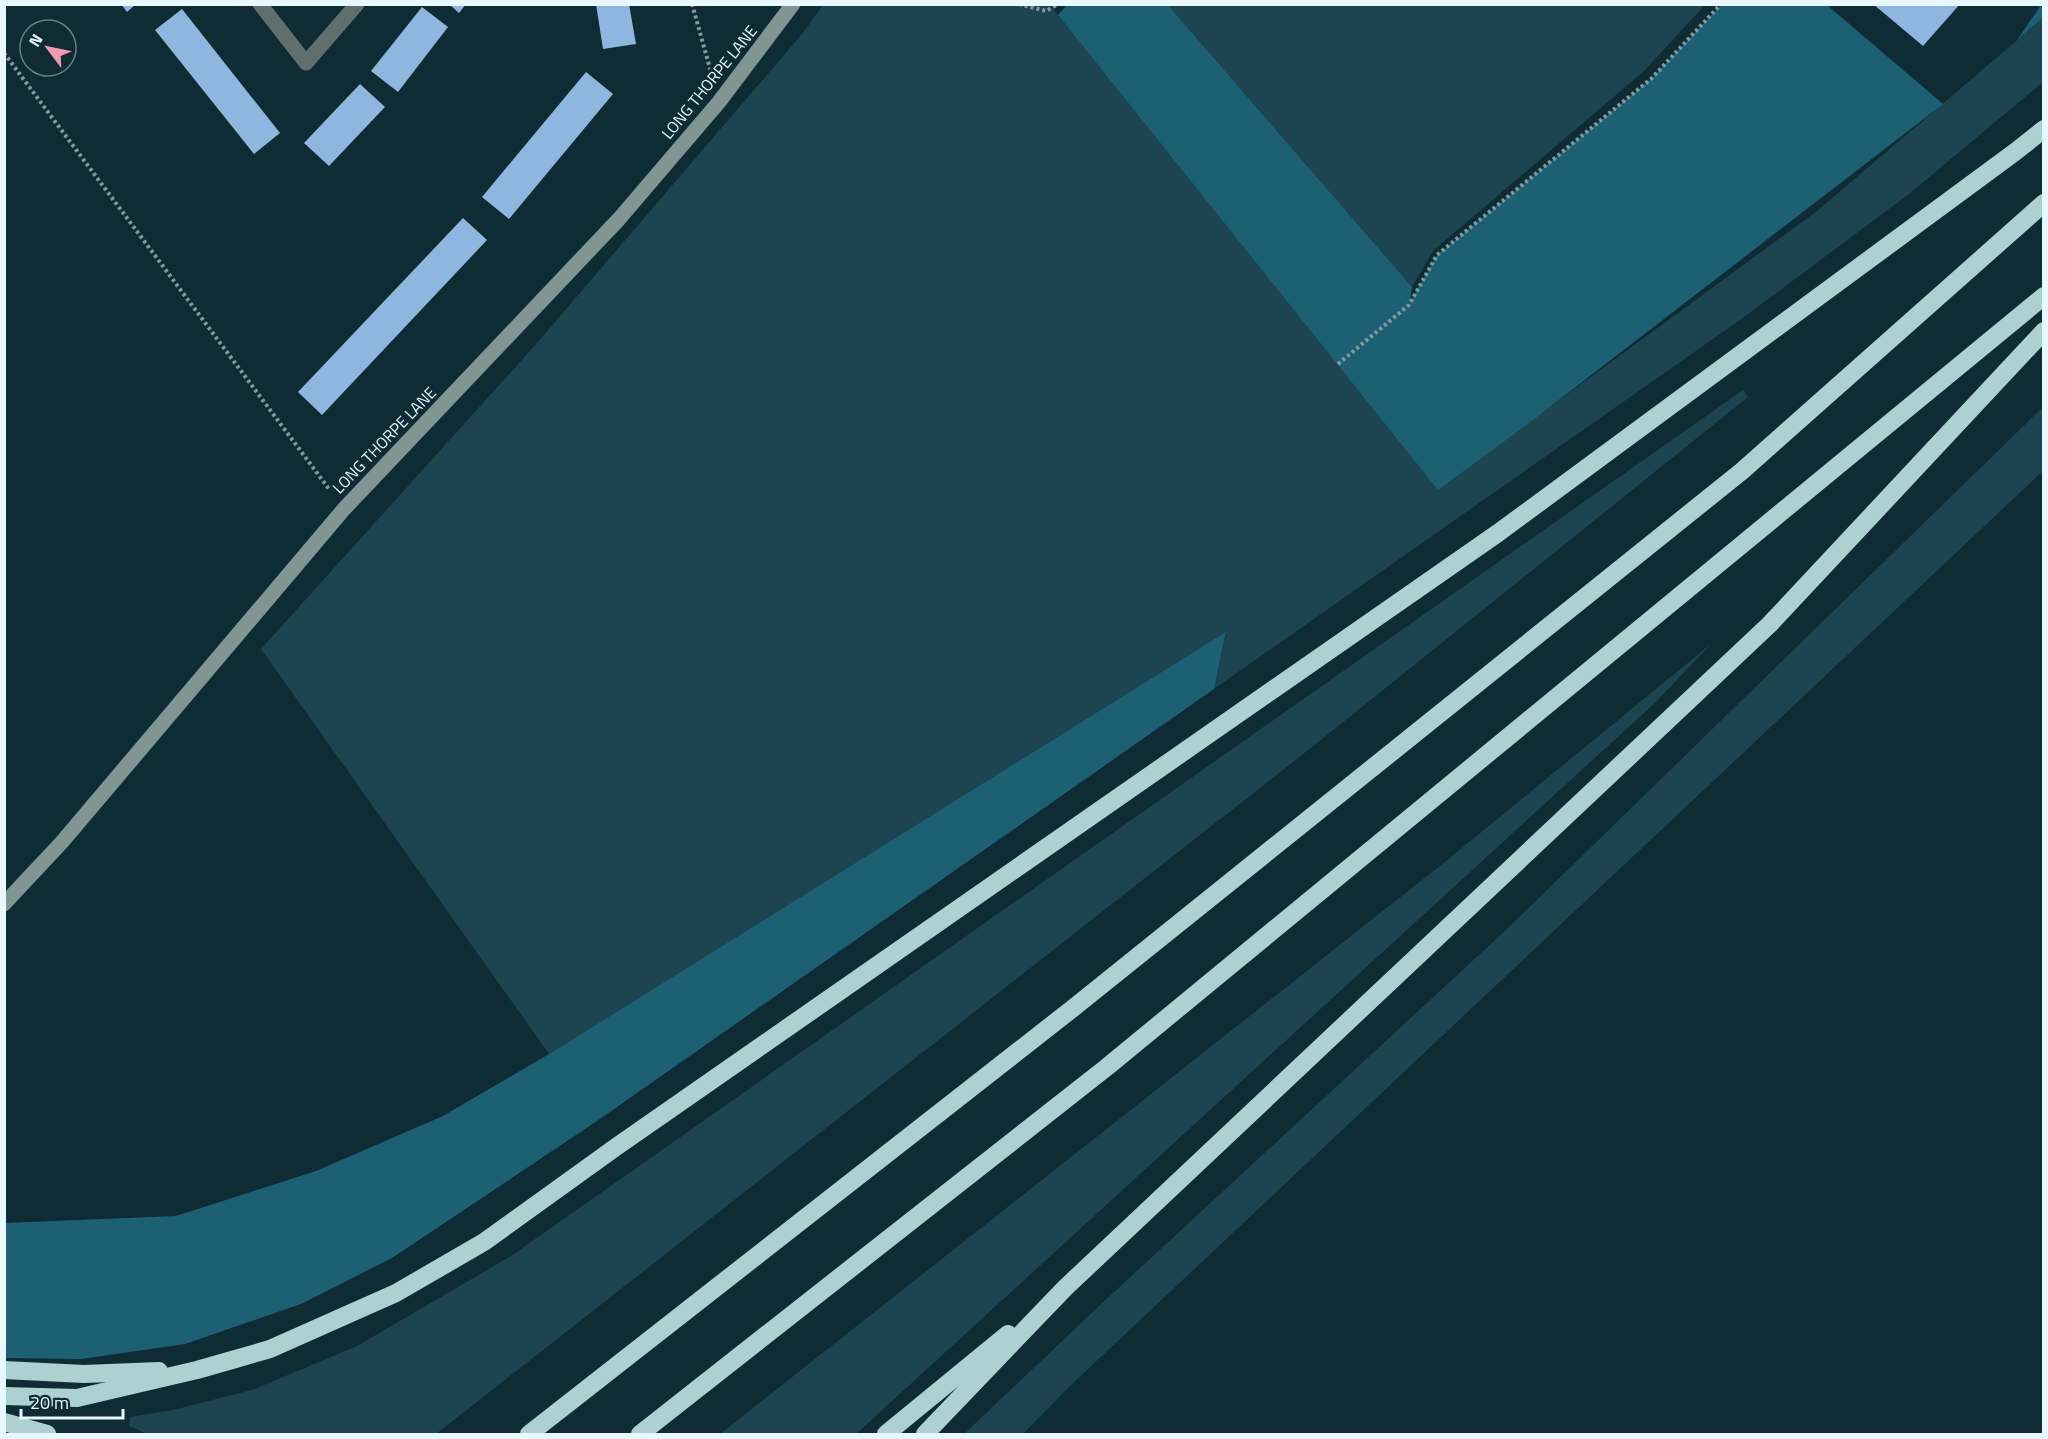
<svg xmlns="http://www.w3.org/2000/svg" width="2048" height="1439" font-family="'Titillium Web',sans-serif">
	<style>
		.green { fill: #1d4451 }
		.forest { fill: #1d6074 }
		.building { fill: #8fb6df }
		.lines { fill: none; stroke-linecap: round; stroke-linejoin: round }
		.path { stroke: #8399a0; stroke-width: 4; stroke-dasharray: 3 3; stroke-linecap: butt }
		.minor { stroke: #606e6d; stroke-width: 15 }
		.secondary { stroke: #7f9695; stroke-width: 15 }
		.motorway { stroke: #add1d0; stroke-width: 18 }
		.labels { text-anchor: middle; stroke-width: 6; stroke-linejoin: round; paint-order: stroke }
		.street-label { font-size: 16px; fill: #e8f8fe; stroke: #0f2b34 }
	</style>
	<rect width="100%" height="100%" fill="#0f2b34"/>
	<!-- green -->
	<g class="green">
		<path d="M823,5H1050L1438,489L1817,211L2043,18V82L1909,194L1740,320L1214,689L1226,633L549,1054L261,649L537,343L802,34Z"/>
		<path d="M1168,5H1705L1644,71L1434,250L1412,287Z"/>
		<path d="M1743,390L1748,397L1321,740L436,1434H148L129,1426L130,1417L173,1410L252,1390L357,1346L511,1256Z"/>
		<path d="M2043,407V471L1070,1386L1023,1434H964L1099,1306L1508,928Z"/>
		<path d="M1712,643L1656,702L856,1434H720L1446,861Z"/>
	</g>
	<!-- forest -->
	<g class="forest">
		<path d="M1067,5H1168L1412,287L1410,302L1437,255L1652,78L1721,5H1827L1943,104L1529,423L1438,490L1058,15Z"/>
		<path d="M2041,5H2043V18L2017,40Z"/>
		<path d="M1226,632L1214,689L597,1121L392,1258L301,1304L185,1344L81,1359L5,1358V1223L176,1216L316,1171L443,1116L549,1054Z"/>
	</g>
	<!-- building -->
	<g class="building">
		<path d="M121,4H136L127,12Z"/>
		<path d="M449,4H466L459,13Z"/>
		<path d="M596,4H629L636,44L603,49Z"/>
		<path d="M1873,4H1960L1923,46Z"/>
		<path d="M422,7L448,27L398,92L371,71Z"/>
		<path d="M182,9L280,133L254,154L155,30Z"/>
		<path d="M586,72L613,94L509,219L482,197Z"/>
		<path d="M360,84L385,107L329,166L304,143Z"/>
		<path d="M463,218L487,240L322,415L298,392Z"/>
	</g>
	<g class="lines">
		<!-- path -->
		<g class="path">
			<path d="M692,4L711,72"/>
			<path d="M1019,4L1046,11L1058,4"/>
			<path d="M4,53L329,489"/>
			<path d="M1338,364L1409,305L1437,255L1652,78L1721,4"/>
		</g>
		<!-- minor -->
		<path class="minor" d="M260,4L306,63L357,4"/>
		<!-- secondary -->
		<path class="secondary" d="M4,904L62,842L344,509L619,219L719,102L793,4"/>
		<!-- motorway -->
		<g class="motorway">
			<path d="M4,1370L84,1374L159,1371"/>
			<path d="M4,1396L77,1398L197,1370L270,1349L396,1293L484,1242L616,1147L1498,533L2015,152L2044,129"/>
			<path d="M4,1422L47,1434"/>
			<path d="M529,1434L1072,1009L1742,471L2044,203"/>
			<path d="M640,1434L1107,1067L2044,296"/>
			<path d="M886,1434L1008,1334"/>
			<path d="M925,1434L1065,1288L1770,624L2044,331"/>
		</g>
	</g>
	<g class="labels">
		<!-- street labels -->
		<g class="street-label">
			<text transform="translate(709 82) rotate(-51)" y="6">LONG THORPE LANE</text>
			<text transform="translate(384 440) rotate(-46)" y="6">LONG THORPE LANE</text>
		</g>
	</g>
	<!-- border -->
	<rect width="2048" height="1439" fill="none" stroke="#e8f8fe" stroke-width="12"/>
	<!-- north arrow -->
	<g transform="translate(48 48) rotate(302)"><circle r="28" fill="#0f2b34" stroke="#667d85" stroke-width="1.5"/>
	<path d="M0-4.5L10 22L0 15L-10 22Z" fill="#f19ab4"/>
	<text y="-9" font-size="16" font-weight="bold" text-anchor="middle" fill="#e8f8fe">N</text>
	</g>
	<!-- scale -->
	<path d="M21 1409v9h102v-9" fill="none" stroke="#e8f8fe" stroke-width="3"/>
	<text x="30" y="1409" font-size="18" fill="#e8f8fe" stroke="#0f2b34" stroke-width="4.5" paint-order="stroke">20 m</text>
</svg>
